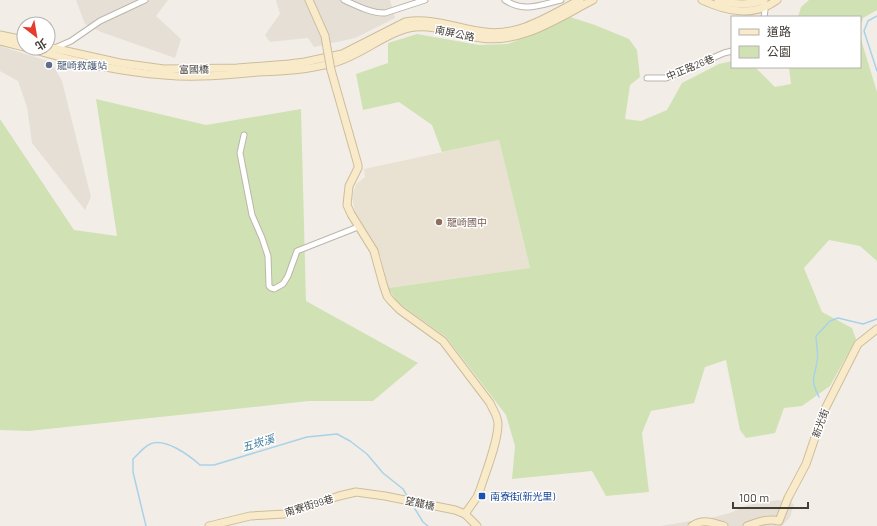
<svg xmlns="http://www.w3.org/2000/svg" width="877" height="526" font-family="Barlow,'Noto Sans TC',sans-serif">
	<style>
		.residential { fill: #e5dfd6 }
		.education { fill: #e9e2d2 }
		.green { fill: #d0e2b4 }
		.lines { fill: none; stroke-linecap: round; stroke-linejoin: round }
		.stream { stroke: #a9d2e8; stroke-width: 1.5 }
		.street-casing { stroke: #bcb5ab; stroke-width: 7 }
		.secondary-casing { stroke: #cdbd9b; stroke-width: 9 }
		.street { stroke: #fff; stroke-width: 5 }
		.secondary { stroke: #f9ebca; stroke-width: 7 }
		.secondary-bridge-casing { stroke: #cdbd9b; stroke-width: 9; stroke-linecap: butt }
		.secondary-bridge { stroke: #f9ebca; stroke-width: 7 }
		.service-dot { fill: #5c6f8a; stroke: #fff; stroke-width: 1.5 }
		.education-dot { fill: #8d6e63; stroke: #fff; stroke-width: 1.5 }
		.transit-dot { fill: #1a4fb4; stroke: #fff; stroke-width: 1.5 }
		.labels { text-anchor: middle; stroke-width: 3; stroke-linejoin: round; paint-order: stroke }
		.street-label { font-size: 10px; fill: #443e37; stroke: #fff }
		.service-label { font-size: 10px; fill: #4e5e75; stroke: #fff; text-anchor: start }
		.education-label { font-size: 10px; fill: #785e54; stroke: #fff; text-anchor: start }
		.transit-label { font-size: 10px; fill: #164399; stroke: #fff; text-anchor: start }
		.water-label { font-size: 11px; font-style: italic; fill: #39799e; stroke: #fff }
	</style>
	<rect width="100%" height="100%" fill="#f2eee7"/>
	<!-- residential -->
	<g class="residential">
		<path d="M76,0H168L156,16L181,39L175,58L101,32L85,24Z"/>
		<path d="M276,0H390L395,18L355,38L314,47L308,38L270,42L265,35L280,14Z"/>
		<path d="M0,46L51,62L62,81L91,197L85,210L32,143L27,107L18,81L0,71Z"/>
		<path d="M779,500L794,504L790,517L782,526H660L710,518L730,513L748,505Z"/>
	</g>
	<!-- education -->
	<path class="education" d="M499,140L530,268L388,288L381,257L355,212L352,197L356,184L365,177L364,169Z"/>
	<!-- green -->
	<g class="green">
		<path d="M809,0H877V10L863,18L860,26V17H798L801,7Z"/>
		<path d="M570,17L595,25L629,39L637,50L640,77L630,85L625,119L641,121L667,110L682,83L719,64L732,61V67H755L775,87L791,84L789,67H860V36L877,92V261L860,246L829,240L804,268L822,312L852,328L856,339L830,386L802,406L784,408L775,433L746,438L740,430L726,360L705,367L694,403L651,411L642,433L649,492L606,496L592,471L512,479L515,446L506,415L446,337L397,302L388,288L530,268L499,140L442,152L432,125L399,102L363,110L356,74L388,63V43L417,34L479,45L507,44L535,34Z"/>
		<path d="M96,99L206,125L301,109L306,301L418,363L373,401H309L29,431L0,430V119L74,230L117,236Z"/>
	</g>
	<g class="lines">
		<!-- stream -->
		<g class="stream">
			<path d="M877,16L868,21L864,31L877,71"/>
			<path d="M819,397C810,378 814,380 817,362C819,354 816,344 816,336L830,321L838,318L863,324L877,319"/>
			<path d="M412,504L423,522L428,526"/>
			<path d="M146,526L133,472V459C138,454 144,447 150,444C165,437 190,456 200,465H214L307,437L337,434L350,441L367,454L383,473L403,489L409,499"/>
		</g>
		<defs>
			<g id="street">
				<path d="M344,0C357,6 371,13 385,13L425,0"/>
				<path d="M505,0C524,13 540,5 561,0"/>
				<path d="M764,17L765,10L764,4"/>
				<path d="M55,48L71,41L100,21L145,0"/>
				<path d="M647,78H666L724,53L732,51"/>
				<path d="M244,135L240,153L252,215L262,238L268,256L269,286L271,288L274,289L283,284L288,276L297,251L358,227"/>
			</g>
			<g id="secondary">
				<path d="M309,0L325,36L327,48"/>
				<path d="M702,0C726,11 753,18 777,0"/>
				<path d="M718,0C734,5 748,6 764,0"/>
				<path d="M0,35L24,40"/>
				<path d="M0,41L24,47"/>
				<path d="M48,47L120,63L164,69L237,68L289,64L305,62L342,54L405,22C433,17 458,29 485,32C519,37 550,15 580,0"/>
				<path d="M28,48C72,61 118,72 164,75C195,78 227,75 258,72C283,71 308,70 333,63C361,56 388,30 415,27C437,25 459,35 481,38C521,44 558,18 593,0"/>
				<path d="M331,70L358,165V168L349,186L347,205L351,214L374,251L383,284L387,296L391,301L400,310L443,341L490,403C493,410 498,416 498,424C498,442 486,471 480,490L477,497L465,514"/>
				<path d="M209,526L250,516L284,514L339,496L356,492L385,496L455,510L465,514L477,526"/>
				<path d="M692,526C703,518 713,523 724,526"/>
				<path d="M747,526C758,522 768,518 779,521L788,498L806,464L824,411L858,344L877,329"/>
			</g>
		</defs>
		<!-- street casing -->
		<use href="#street" class="street-casing"/>
		<!-- secondary casing -->
		<use href="#secondary" class="secondary-casing"/>
		<!-- street -->
		<use href="#street" class="street"/>
		<!-- secondary -->
		<use href="#secondary" class="secondary"/>
		<defs>
			<path id="secondary-bridge" d="M327,48L331,70"/>
		</defs>
		<!-- secondary-bridge casing -->
		<use href="#secondary-bridge" class="secondary-bridge-casing"/>
		<!-- secondary-bridge -->
		<use href="#secondary-bridge" class="secondary-bridge"/>
	</g>
	<!-- markers -->
	<circle class="service-dot" cx="49" cy="65" r="4"/>
	<circle class="education-dot" cx="439" cy="222" r="4"/>
	<rect class="transit-dot" x="478" y="492" width="8" height="8" rx="2"/>
	<g class="labels">
		<!-- street labels -->
		<g class="street-label">
			<text transform="translate(455 33) rotate(12)" y="4">南屏公路</text>
			<text transform="translate(690 67) rotate(-22)" y="4">中正路26巷</text>
			<text transform="translate(194 69) rotate(-1)" y="4">富國橋</text>
			<text transform="translate(820 423) rotate(-70)" y="4">新光街</text>
			<text transform="translate(420 503) rotate(12)" y="4">望龍橋</text>
			<text transform="translate(309 505) rotate(-17)" y="4">南寮街99巷</text>
		</g>
		<!-- service labels -->
		<g class="service-label">
			<text x="57" y="69">龍崎救護站</text>
		</g>
		<!-- education labels -->
		<g class="education-label">
			<text x="447" y="226">龍崎國中</text>
		</g>
		<!-- transit labels -->
		<g class="transit-label">
			<text x="490" y="500">南寮街(新光里)</text>
		</g>
		<!-- water labels -->
		<g class="water-label">
			<text transform="translate(258 443) rotate(-16)" y="4">五崁溪</text>
		</g>
	</g>
	<!-- legend -->
	<rect x="731" y="16" width="130" height="52" fill="#ffffff" stroke="#b4b2af"/>
	<rect x="739" y="29" width="20" height="6" fill="#f9ebca" stroke="#b4b2af"/>
	<text x="767" y="36" font-size="12" fill="#443e37">道路</text>
	<rect x="739" y="46" width="20" height="12" fill="#d0e2b4" stroke="#b4b2af"/>
	<text x="767" y="56" font-size="12" fill="#443e37">公園</text>
	<!-- north arrow -->
	<g transform="translate(36 36) rotate(149)"><circle r="19" fill="#ffffff" stroke="#b4b2af"/>
	<path d="M0-3L7 15L0 10L-7 15Z" fill="#e43d2c"/>
	<text y="-6" font-size="11" font-weight="bold" text-anchor="middle" fill="#443e37">北</text>
	</g>
	<!-- scale -->
	<path d="M733 502v6h75v-6" fill="none" stroke="#443e37" stroke-width="2"/>
	<text x="739" y="502" font-size="12" fill="#443e37" stroke="#ffffff" stroke-width="3" paint-order="stroke">100 m</text>
</svg>
